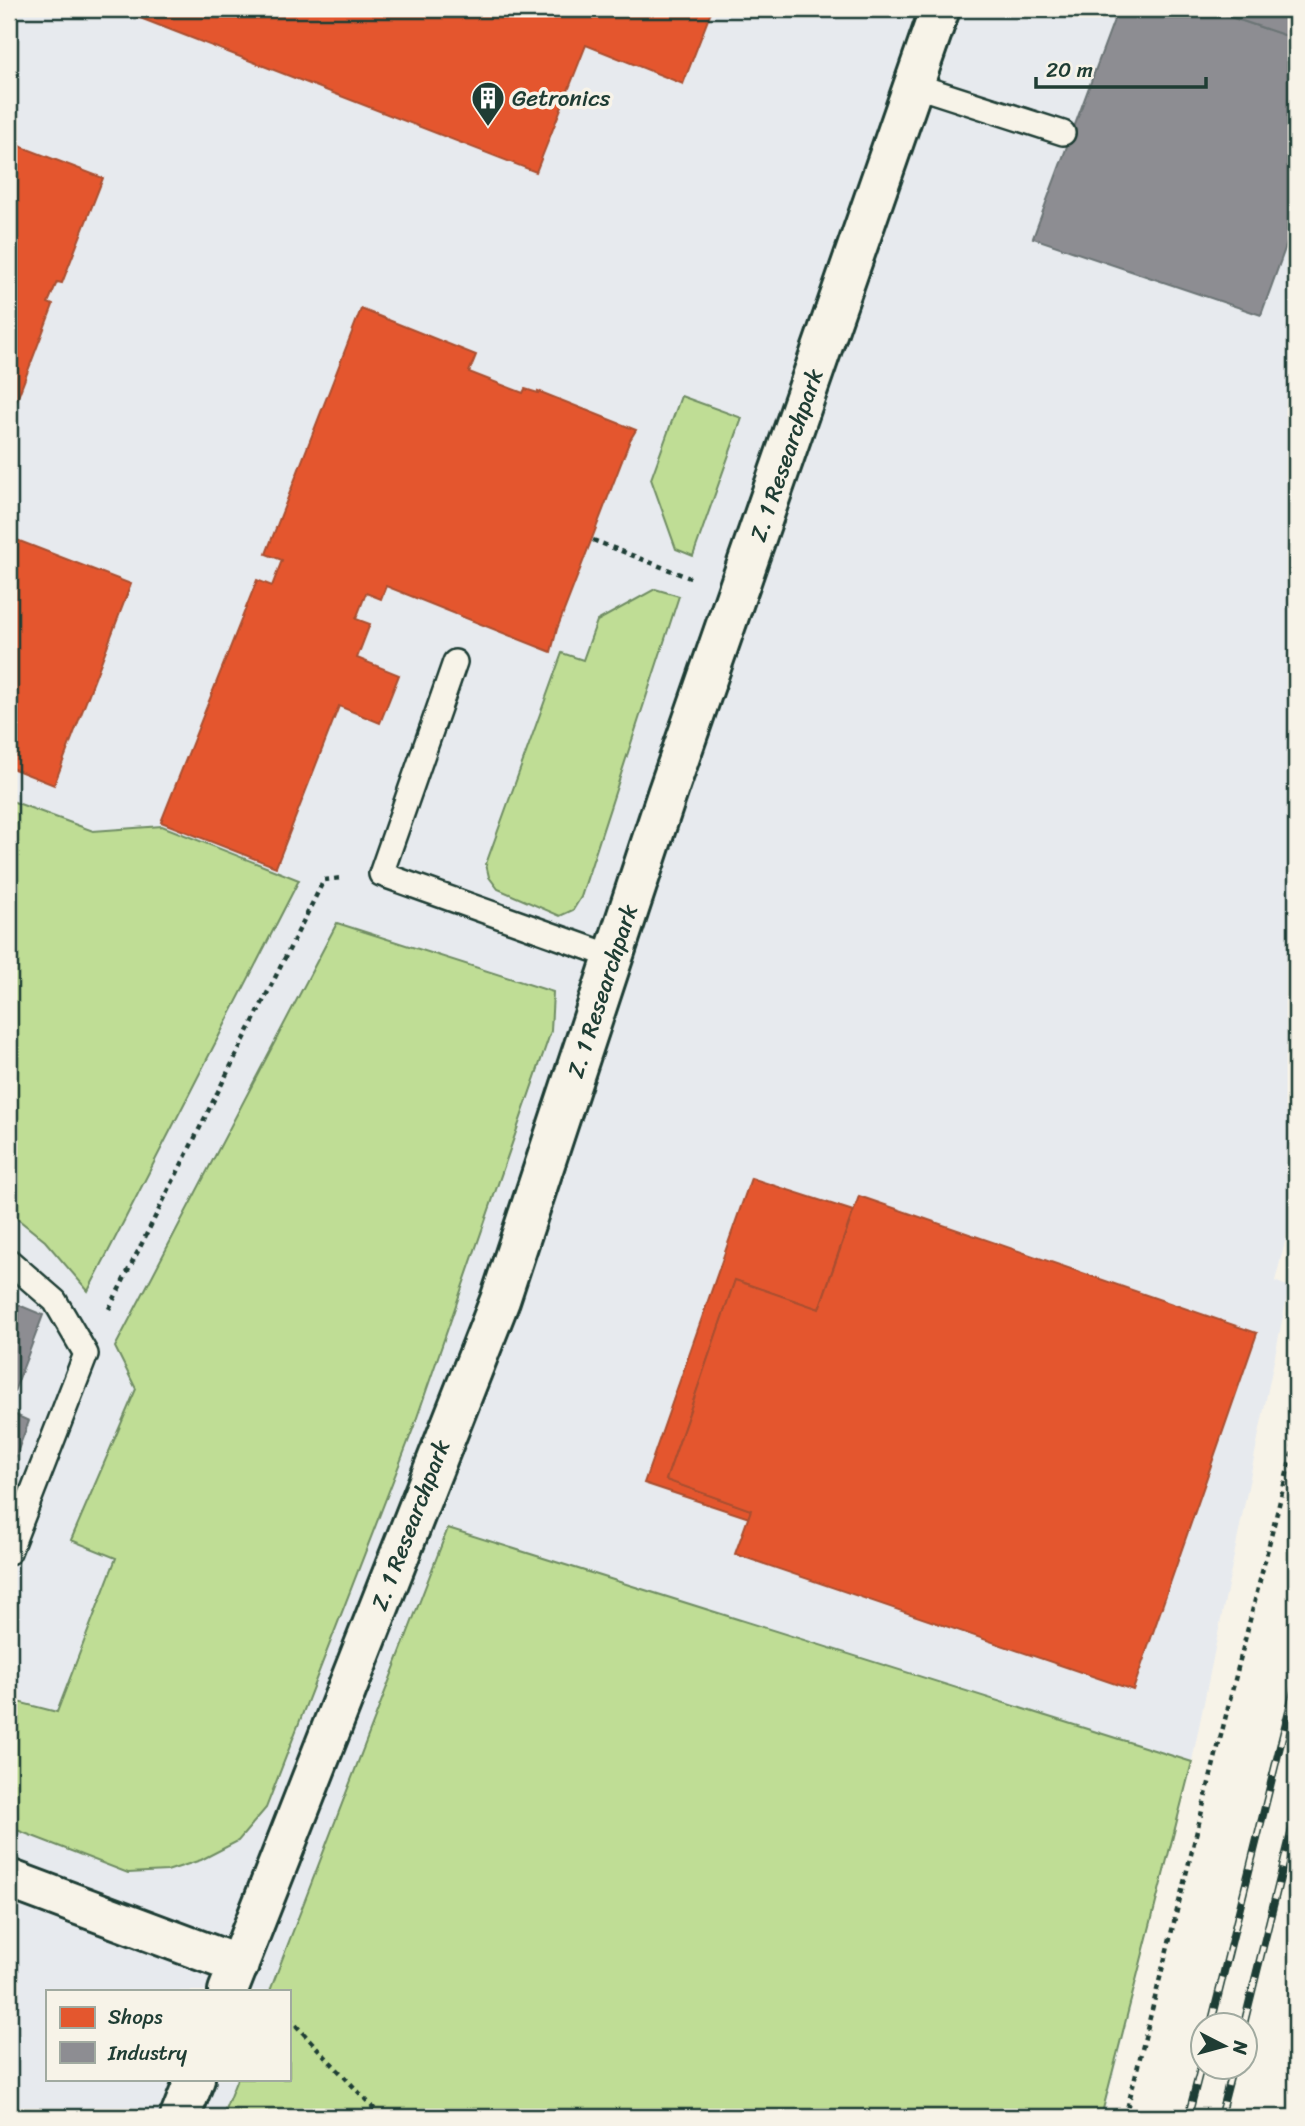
<svg xmlns="http://www.w3.org/2000/svg" width="1305" height="2126" font-family="Sriracha,sans-serif">
	<style>
		.built { fill: #e7eaee; fill-rule: evenodd }
		.green { fill: #bfdd95; stroke: #6f8d64; stroke-width: 2 }
		.shops { fill: #e4572e; stroke: #a94f30; stroke-width: 2 }
		.industry { fill: #8d8d92; stroke: #6c7576; stroke-width: 2 }
		.lines { fill: none; stroke-linecap: round; stroke-linejoin: round }
		.service-casing { stroke: #1f3d34; stroke-width: 28 }
		.minor-casing { stroke: #1f3d34; stroke-width: 44 }
		.path { stroke: #1f3d34; stroke-width: 4.5; stroke-dasharray: 5 5; stroke-linecap: butt }
		.service { stroke: #f7f3e8; stroke-width: 23 }
		.minor { stroke: #f7f3e8; stroke-width: 38 }
		.rail-casing { stroke: #1f3d34; stroke-width: 8 }
		.rail { stroke: #f7f3e8; stroke-width: 5; stroke-dasharray: 16; stroke-linecap: butt }
		.labels { text-anchor: middle; stroke-width: 7; stroke-linejoin: round; paint-order: stroke }
		.poi-label { font-size: 23px; fill: #1f3d34; stroke: #f7f3e8; text-anchor: start }
		.street-label { font-size: 23px; fill: #1f3d34; stroke: #f7f3e8 }
	</style>
	<rect width="100%" height="100%" fill="#f7f3e8"/>
	<filter id="ink" filterUnits="userSpaceOnUse"><feTurbulence type="fractalNoise" baseFrequency=".0143" numOctaves="2"/><feDisplacementMap in="SourceGraphic" scale="14" xChannelSelector="R" yChannelSelector="G"/><feConvolveMatrix kernelMatrix="1 2 1 2 8 2 1 2 1" color-interpolation-filters="sRGB"/></filter>
	<g filter="url(#ink)">
		<!-- built -->
		<path class="built" d="M9,9H1296V1200L1275,1281L1289,1287L1192,1761L1103,2117H9ZM47,1991H289V2079H47Z"/>
		<!-- green -->
		<g class="green">
			<path d="M681,396L742,418L693,556L676,549L651,479Z"/>
			<path d="M655,589L679,596L581,897L573,910L560,916L498,889L489,877L486,864L562,653L583,660L597,621Z"/>
			<path d="M9,800L93,831L162,826L299,880L88,1291L45,1241L9,1212Z"/>
			<path d="M337,923L553,992L551,1031L413,1429L266,1808L238,1841L201,1860L167,1871L128,1873L9,1827V1704L14,1701L57,1712L116,1558L71,1540L136,1389L115,1347Z"/>
			<path d="M448,1528L1192,1762L1101,2117H222L237,2079H289V1991H270Z"/>
		</g>
		<!-- shops -->
		<g class="shops">
			<path d="M117,9H712L683,84L586,45L536,172Z"/>
			<path d="M9,142L103,178L62,283L57,282L48,303L53,305L13,410L9,408Z"/>
			<path d="M361,309L476,355L469,372L523,393L525,389L538,393V391L636,430L630,440L557,629L551,652L386,586L381,599L366,593L356,619L370,624L357,658L399,675L380,723L339,706L276,867L161,822L257,580L272,586L282,560L266,554Z"/>
			<path d="M9,537L131,584L54,785L9,767Z"/>
			<path d="M751,1178L853,1211L819,1309L735,1280L666,1480L751,1510L749,1518L644,1483Z"/>
			<path d="M859,1196L1257,1333L1133,1690L735,1554L751,1510L666,1480L735,1280L819,1309Z"/>
		</g>
		<!-- industry -->
		<g class="industry">
			<path d="M1118,9H1207L1296,39V218L1261,315L1033,238Z"/>
			<path d="M1207,9H1296V39Z"/>
			<path d="M9,1301L43,1315L9,1405Z"/>
			<path d="M9,1412L29,1421L11,1468L9,1467Z"/>
		</g>
		<g class="lines">
			<defs>
				<g id="service">
					<path d="M914,85L1063,133"/>
					<path d="M455,662L381,874L614,957"/>
					<path d="M9,1261L55,1301L86,1354L9,1552"/>
				</g>
				<g id="minor">
					<path d="M9,1879L239,1965"/>
					<path d="M228,1991L500,1300L667,794L940,9"/>
					<path d="M180,2117L195,2079"/>
				</g>
			</defs>
			<!-- service casing -->
			<use href="#service" class="service-casing"/>
			<!-- minor casing -->
			<use href="#minor" class="minor-casing"/>
			<!-- path -->
			<g class="path">
				<path d="M593,540L690,578"/>
				<path d="M109,1309L324,880L342,878"/>
				<path d="M289,2018L382,2117"/>
				<path d="M1125,2117L1296,1437"/>
			</g>
			<!-- service -->
			<use href="#service" class="service"/>
			<!-- minor -->
			<use href="#minor" class="minor"/>
			<defs>
				<g id="rail">
					<path d="M1211,2024L1296,1682"/>
					<path d="M1244,2024L1296,1813"/>
					<path d="M1188,2117L1204,2055"/>
					<path d="M1220,2117L1233,2066"/>
				</g>
			</defs>
			<!-- rail casing -->
			<use href="#rail" class="rail-casing"/>
			<!-- rail -->
			<use href="#rail" class="rail"/>
		</g>
	</g>
	<!-- icons -->
	<defs>
		<symbol id="building-pin" viewBox="-11 -11 22 30"><path d="M0 17L-7.5 6A9.5 9.5 0 1 1 7.5 6Z" fill="#1f3d34" stroke="#f7f3e8"/><path d="M-4-6H4V6H1V3H-1V6H-4ZM-2.5-4.3h1.7v1.8h-1.7ZM.8-4.3h1.7v1.8H.8ZM-2.5-1h1.7V.8h-1.7ZM.8-1h1.7V.8H.8Z" fill="#fff"/></symbol>
	</defs>
	<g fill-rule="evenodd">
		<use href="#building-pin" x="469" y="79" width="38" height="52"/>
	</g>
	<g class="labels">
		<!-- poi labels -->
		<g class="poi-label">
			<text x="512" y="106">Getronics</text>
		</g>
		<!-- street labels -->
		<g class="street-label">
			<text transform="translate(786 455) rotate(-71)" y="8">Z. 1 Researchpark</text>
			<text transform="translate(602 991) rotate(-72)" y="8">Z. 1 Researchpark</text>
			<text transform="translate(410 1525) rotate(-69)" y="8">Z. 1 Researchpark</text>
		</g>
	</g>
	<!-- margin -->
	<rect width="1305" height="2126" fill="none" stroke="#f7f3e8" stroke-width="35"/>
	<rect x="18" y="18" width="1270" height="2091" fill="none" stroke="#1f3d34" stroke-width="2.5" filter="url(#ink)"/>
	<!-- legend -->
	<rect x="46" y="1990" width="245" height="91" fill="#f7f3e8" stroke="#a1aaa0" stroke-width="2"/>
	<rect x="60" y="2007" width="35" height="21" fill="#e4572e" stroke="#a1aaa0" stroke-width="2"/>
	<text x="108" y="2024" font-size="21" fill="#1f3d34">Shops</text>
	<rect x="60" y="2042" width="35" height="21" fill="#8d8d92" stroke="#a1aaa0" stroke-width="2"/>
	<text x="108" y="2060" font-size="21" fill="#1f3d34">Industry</text>
	<!-- north arrow -->
	<g transform="translate(1224 2046) rotate(96)"><circle r="33" fill="#f7f3e8" stroke="#a1aaa0" stroke-width="2"/>
	<path d="M0-5L12 26L0 18L-12 26Z" fill="#1f3d34"/>
	<text y="-10" font-size="19" font-weight="bold" text-anchor="middle" fill="#1f3d34">N</text>
	</g>
	<!-- scale -->
	<path d="M1036 77v10h170v-10" fill="none" stroke="#1f3d34" stroke-width="3.5"/>
	<text x="1046" y="77" font-size="21" fill="#1f3d34" stroke="#f7f3e8" stroke-width="5" paint-order="stroke">20 m</text>
</svg>
